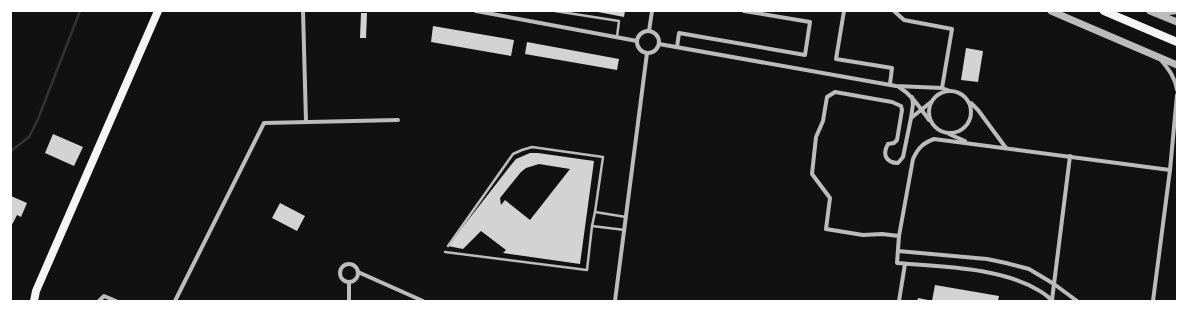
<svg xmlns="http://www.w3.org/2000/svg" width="1188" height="312" font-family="'IBM Plex Sans',sans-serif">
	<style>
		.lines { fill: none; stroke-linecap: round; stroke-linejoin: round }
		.stream { stroke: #333; stroke-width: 2.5 }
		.building { fill: #d3d3d3; fill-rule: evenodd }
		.service { stroke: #bcbcbc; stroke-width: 2.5 }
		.minor { stroke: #bcbcbc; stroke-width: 4 }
		.tertiary { stroke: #bcbcbc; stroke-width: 7 }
		.primary { stroke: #f5f5f5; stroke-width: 8 }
	</style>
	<rect width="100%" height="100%" fill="#111"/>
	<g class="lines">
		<!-- stream -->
		<path class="stream" d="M11,151L29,137L38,119L80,11"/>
	</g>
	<!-- building -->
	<g class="building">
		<path d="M593,11H625L624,17Z"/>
		<path d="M361,13H367L366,38H360Z"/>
		<path d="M433,26L514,40L511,56L431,42Z"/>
		<path d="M527,42L619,59L617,70L525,54Z"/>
		<path d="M966,48L983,51L978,82L961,80Z"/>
		<path d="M53,134L83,147L74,166L45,153Z"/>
		<path d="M530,153H538L594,161L580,264L503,253L506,250L481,231L463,249L448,246L511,165L516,159ZM539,164L570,169L530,220L505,200L501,205L500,198L521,172L526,168Z"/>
		<path d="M11,196L27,203L21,217L17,215L13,223L11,225Z"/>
		<path d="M280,203L305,216L297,231L272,218Z"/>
		<path d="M935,285L999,296L998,301H932Z"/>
		<path d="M918,298L928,300V301H917Z"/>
	</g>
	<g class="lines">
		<!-- service -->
		<g class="service">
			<path d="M555,11L619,21L617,37"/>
			<path d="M592,226L625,230"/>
			<path d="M448,246L513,154L522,150L532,147L603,157L595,212L626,217"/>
			<path d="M445,252L587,270L592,226L595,212"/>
		</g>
		<!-- minor -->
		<g class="minor">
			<path d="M303,11L306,122"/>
			<path d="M476,11L637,41"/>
			<path d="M844,11L836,59L892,68L890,84"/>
			<path d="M894,11L904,20L952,29L942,88"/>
			<path d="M1162,14L1177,12"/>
			<path d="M649,31L652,11"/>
			<circle cx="648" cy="42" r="11"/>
			<path d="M659,44L896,86L942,88L950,91"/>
			<path d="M677,47L679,33L805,55L810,22L744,11"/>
			<path d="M1161,60C1169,70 1175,77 1177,90"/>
			<path d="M899,87C912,95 920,108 929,120"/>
			<circle cx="950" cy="112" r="21"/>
			<path d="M931,102L911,118L903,157L898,163C886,163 882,154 888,144L894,143L897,140L902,110L901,106L892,102L835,92L827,97L823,121L816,137L812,174L830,198L826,229L863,235L882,234L899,236L897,263C942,267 999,267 1038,290C1044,293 1048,297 1053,301"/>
			<path d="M971,103L978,110L1006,148"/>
			<path d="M911,118L913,104L912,97"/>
			<path d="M949,134L965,141"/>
			<path d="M899,236L913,159C918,148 923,143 934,139L1170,170"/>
			<path d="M898,251L987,259L1006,263L1029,269L1054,284L1077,301"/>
			<circle cx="349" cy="273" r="9"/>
			<path d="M358,272L423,301"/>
			<path d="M1052,300L1070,156"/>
			<path d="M99,301L104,296L116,301"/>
			<path d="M175,301L264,123L398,120"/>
			<path d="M349,301V282"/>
			<path d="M615,301L647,53"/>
			<path d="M899,301L905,264"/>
			<path d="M1153,301L1170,170L1177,95"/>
		</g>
		<!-- tertiary -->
		<g class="tertiary">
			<path d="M1051,11L1177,65"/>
			<path d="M1150,11L1177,22"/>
		</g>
		<!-- primary -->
		<g class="primary">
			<path d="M1104,11L1177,42"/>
			<path d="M34,301L36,291L158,11"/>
		</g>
	</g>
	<!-- border -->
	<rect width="1188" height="312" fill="none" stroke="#ffffff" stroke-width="24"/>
</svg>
